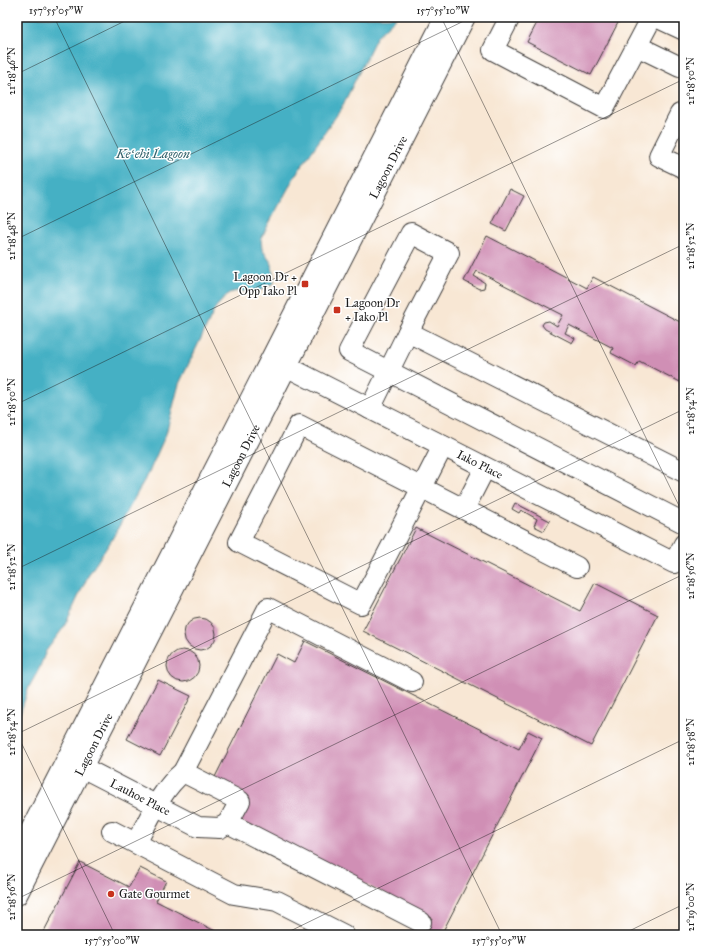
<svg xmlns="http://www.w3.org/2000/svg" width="701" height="952" font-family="'IM FELL Great Primer',serif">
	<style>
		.water { fill: #45b0c4; stroke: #306670 }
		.building { fill: #d08fb5 }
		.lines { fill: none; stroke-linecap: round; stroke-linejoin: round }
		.minor-casing { stroke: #3d3a38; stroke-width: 22 }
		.minor { stroke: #fff; stroke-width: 20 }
		.ticks { fill: none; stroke: #1c1c1c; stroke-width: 1; stroke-opacity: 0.45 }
		.poi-dot { fill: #c8321e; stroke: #fff; stroke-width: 1.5 }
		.labels { text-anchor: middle; stroke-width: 3; stroke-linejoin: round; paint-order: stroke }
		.street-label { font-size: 12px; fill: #1c1c1c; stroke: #fff }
		.poi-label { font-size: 12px; fill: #1c1c1c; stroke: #fff; text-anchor: start }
		.water-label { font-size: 13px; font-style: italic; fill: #2e5f68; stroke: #fff }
		.neatline { fill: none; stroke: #1c1c1c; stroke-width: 1.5 }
		.ticks-label { font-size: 10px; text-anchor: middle; fill: #1c1c1c }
	</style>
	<rect width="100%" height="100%" fill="#fff"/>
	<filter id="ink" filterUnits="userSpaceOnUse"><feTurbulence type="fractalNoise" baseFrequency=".025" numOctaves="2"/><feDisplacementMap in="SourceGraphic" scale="8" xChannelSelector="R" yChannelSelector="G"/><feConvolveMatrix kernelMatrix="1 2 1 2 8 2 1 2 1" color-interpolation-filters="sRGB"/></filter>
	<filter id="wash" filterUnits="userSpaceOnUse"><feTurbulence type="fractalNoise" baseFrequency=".012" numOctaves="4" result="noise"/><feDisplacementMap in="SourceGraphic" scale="16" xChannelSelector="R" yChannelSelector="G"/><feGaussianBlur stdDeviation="0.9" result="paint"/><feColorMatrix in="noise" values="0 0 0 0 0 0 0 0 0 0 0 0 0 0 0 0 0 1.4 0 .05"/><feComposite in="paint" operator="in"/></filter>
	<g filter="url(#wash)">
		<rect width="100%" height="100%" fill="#f8e7d4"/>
		<!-- water -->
		<path class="water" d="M17,17H397L377,36L341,109L295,176L266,229L261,239L262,249L272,264L274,283L257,292L237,291L229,293L216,307L179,384L166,434L150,470L111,541L89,574L64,627L46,651L39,669L29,687L17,722Z"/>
		<g id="blocks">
			<!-- building -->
			<g class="building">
				<path d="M540,17H621L591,75L527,42Z"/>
				<path d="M510,189L524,196L506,231L492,224Z"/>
				<path d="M487,236L587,288L593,277L684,324V384L639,361L636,366L611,353L613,348L569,325L565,333L575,338L572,343L545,329L542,325L544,322L549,321L557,326L563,315L477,271L474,276L485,283L484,288L479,289L464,281Z"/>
				<path d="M515,503L550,521L544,531L534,526L537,519L521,510L519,513L512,509Z"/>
				<path d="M416,528L580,611L595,583L658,615L591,746L363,631Z"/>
				<circle cx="200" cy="634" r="16"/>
				<path d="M305,641L519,749L528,731L542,738L441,935H423L432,918L235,819L214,779L277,654L294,663Z"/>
				<circle cx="183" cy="666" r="16"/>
				<path d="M158,680L191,696L160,756L127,739Z"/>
				<path d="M80,862L129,887L140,868L166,881L156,901L223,935H42Z"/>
			</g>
		</g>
	</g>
	<g filter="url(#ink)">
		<use href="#blocks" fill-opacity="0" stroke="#3d3a38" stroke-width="1"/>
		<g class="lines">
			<defs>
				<g id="minor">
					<path d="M510,17L493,50L604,108L652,17"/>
					<path d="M656,17L684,30"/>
					<path d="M637,46L680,67H684"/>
					<path d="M684,116L680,114L659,156L684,168"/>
					<path d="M408,332L449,253L411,233L349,351L684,523"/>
					<path id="s1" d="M274,360L674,563L684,544"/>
					<path d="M370,409L408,332L684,472"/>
					<path d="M443,446C416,499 389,552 361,604L239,542L299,425L577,567"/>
					<path d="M464,509L485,468"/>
					<path id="s2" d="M70,761L198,827L220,828L228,823L421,922"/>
					<path d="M183,772L240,801L228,823"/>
					<path d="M112,831L234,894L277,901L344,935"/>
					<path d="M136,843C150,818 161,790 183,772L268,608L412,682"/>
					<path d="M17,857L445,17"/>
					<path id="s3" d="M17,895L465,17"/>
				</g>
			</defs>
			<!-- minor casing -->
			<use href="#minor" class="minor-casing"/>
			<!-- minor -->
			<use href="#minor" class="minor"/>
		</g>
	</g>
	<!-- ticks -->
	<path class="ticks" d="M54,17L502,935M441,17L684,516M17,74L133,17M17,239L472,17M17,404L684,79M17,569L684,244M17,734L115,935M17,734L684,409M17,899L684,574M282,935L684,739M621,935L684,904"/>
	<!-- markers -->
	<g class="poi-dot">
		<rect x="301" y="280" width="8" height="8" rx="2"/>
		<rect x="333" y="306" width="8" height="8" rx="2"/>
		<circle cx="111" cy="894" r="4"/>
	</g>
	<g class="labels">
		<!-- street labels -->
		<g class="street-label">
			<text dy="4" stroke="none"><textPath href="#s3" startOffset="817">Lagoon Drive</textPath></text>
			<text dy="4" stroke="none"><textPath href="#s3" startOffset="493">Lagoon Drive</textPath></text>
			<text dy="4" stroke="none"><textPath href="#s1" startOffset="231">Iako Place</textPath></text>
			<text dy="4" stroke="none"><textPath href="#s3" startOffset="169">Lagoon Drive</textPath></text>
			<text dy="4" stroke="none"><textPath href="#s2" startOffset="79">Lauhoe Place</textPath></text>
		</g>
		<!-- poi labels -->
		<g class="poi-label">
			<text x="297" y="281" text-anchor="end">Lagoon Dr +<tspan x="297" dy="14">Opp Iako Pl</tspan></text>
			<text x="345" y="307">Lagoon Dr<tspan x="345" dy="14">+ Iako Pl</tspan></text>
			<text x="119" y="898">Gate Gourmet</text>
		</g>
		<!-- water labels -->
		<g class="water-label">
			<text x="153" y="158">Keʻehi Lagoon</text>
		</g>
	</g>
	<!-- margin -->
	<rect width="701" height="952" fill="none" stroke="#fff" stroke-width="44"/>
	<rect x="22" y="22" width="657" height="908" class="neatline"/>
	<g class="ticks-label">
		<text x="56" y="14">157°55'05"W</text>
		<text x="443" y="14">157°55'10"W</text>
		<text transform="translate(11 71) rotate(-90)" y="4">21°18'46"N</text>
		<text transform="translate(690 81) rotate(-90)" y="4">21°18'50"N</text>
		<text transform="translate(11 236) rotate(-90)" y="4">21°18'48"N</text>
		<text transform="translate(690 246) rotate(-90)" y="4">21°18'52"N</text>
		<text transform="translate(11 402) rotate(-90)" y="4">21°18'50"N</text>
		<text transform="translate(690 411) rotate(-90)" y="4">21°18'54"N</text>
		<text transform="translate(11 567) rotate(-90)" y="4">21°18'52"N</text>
		<text transform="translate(690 576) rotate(-90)" y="4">21°18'56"N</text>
		<text transform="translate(11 732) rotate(-90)" y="4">21°18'54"N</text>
		<text transform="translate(690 742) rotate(-90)" y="4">21°18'58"N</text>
		<text transform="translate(11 897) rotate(-90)" y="4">21°18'56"N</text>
		<text transform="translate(690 907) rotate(-90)" y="4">21°19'00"N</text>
		<text x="112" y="944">157°55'00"W</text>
		<text x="499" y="944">157°55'05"W</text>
	</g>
</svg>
